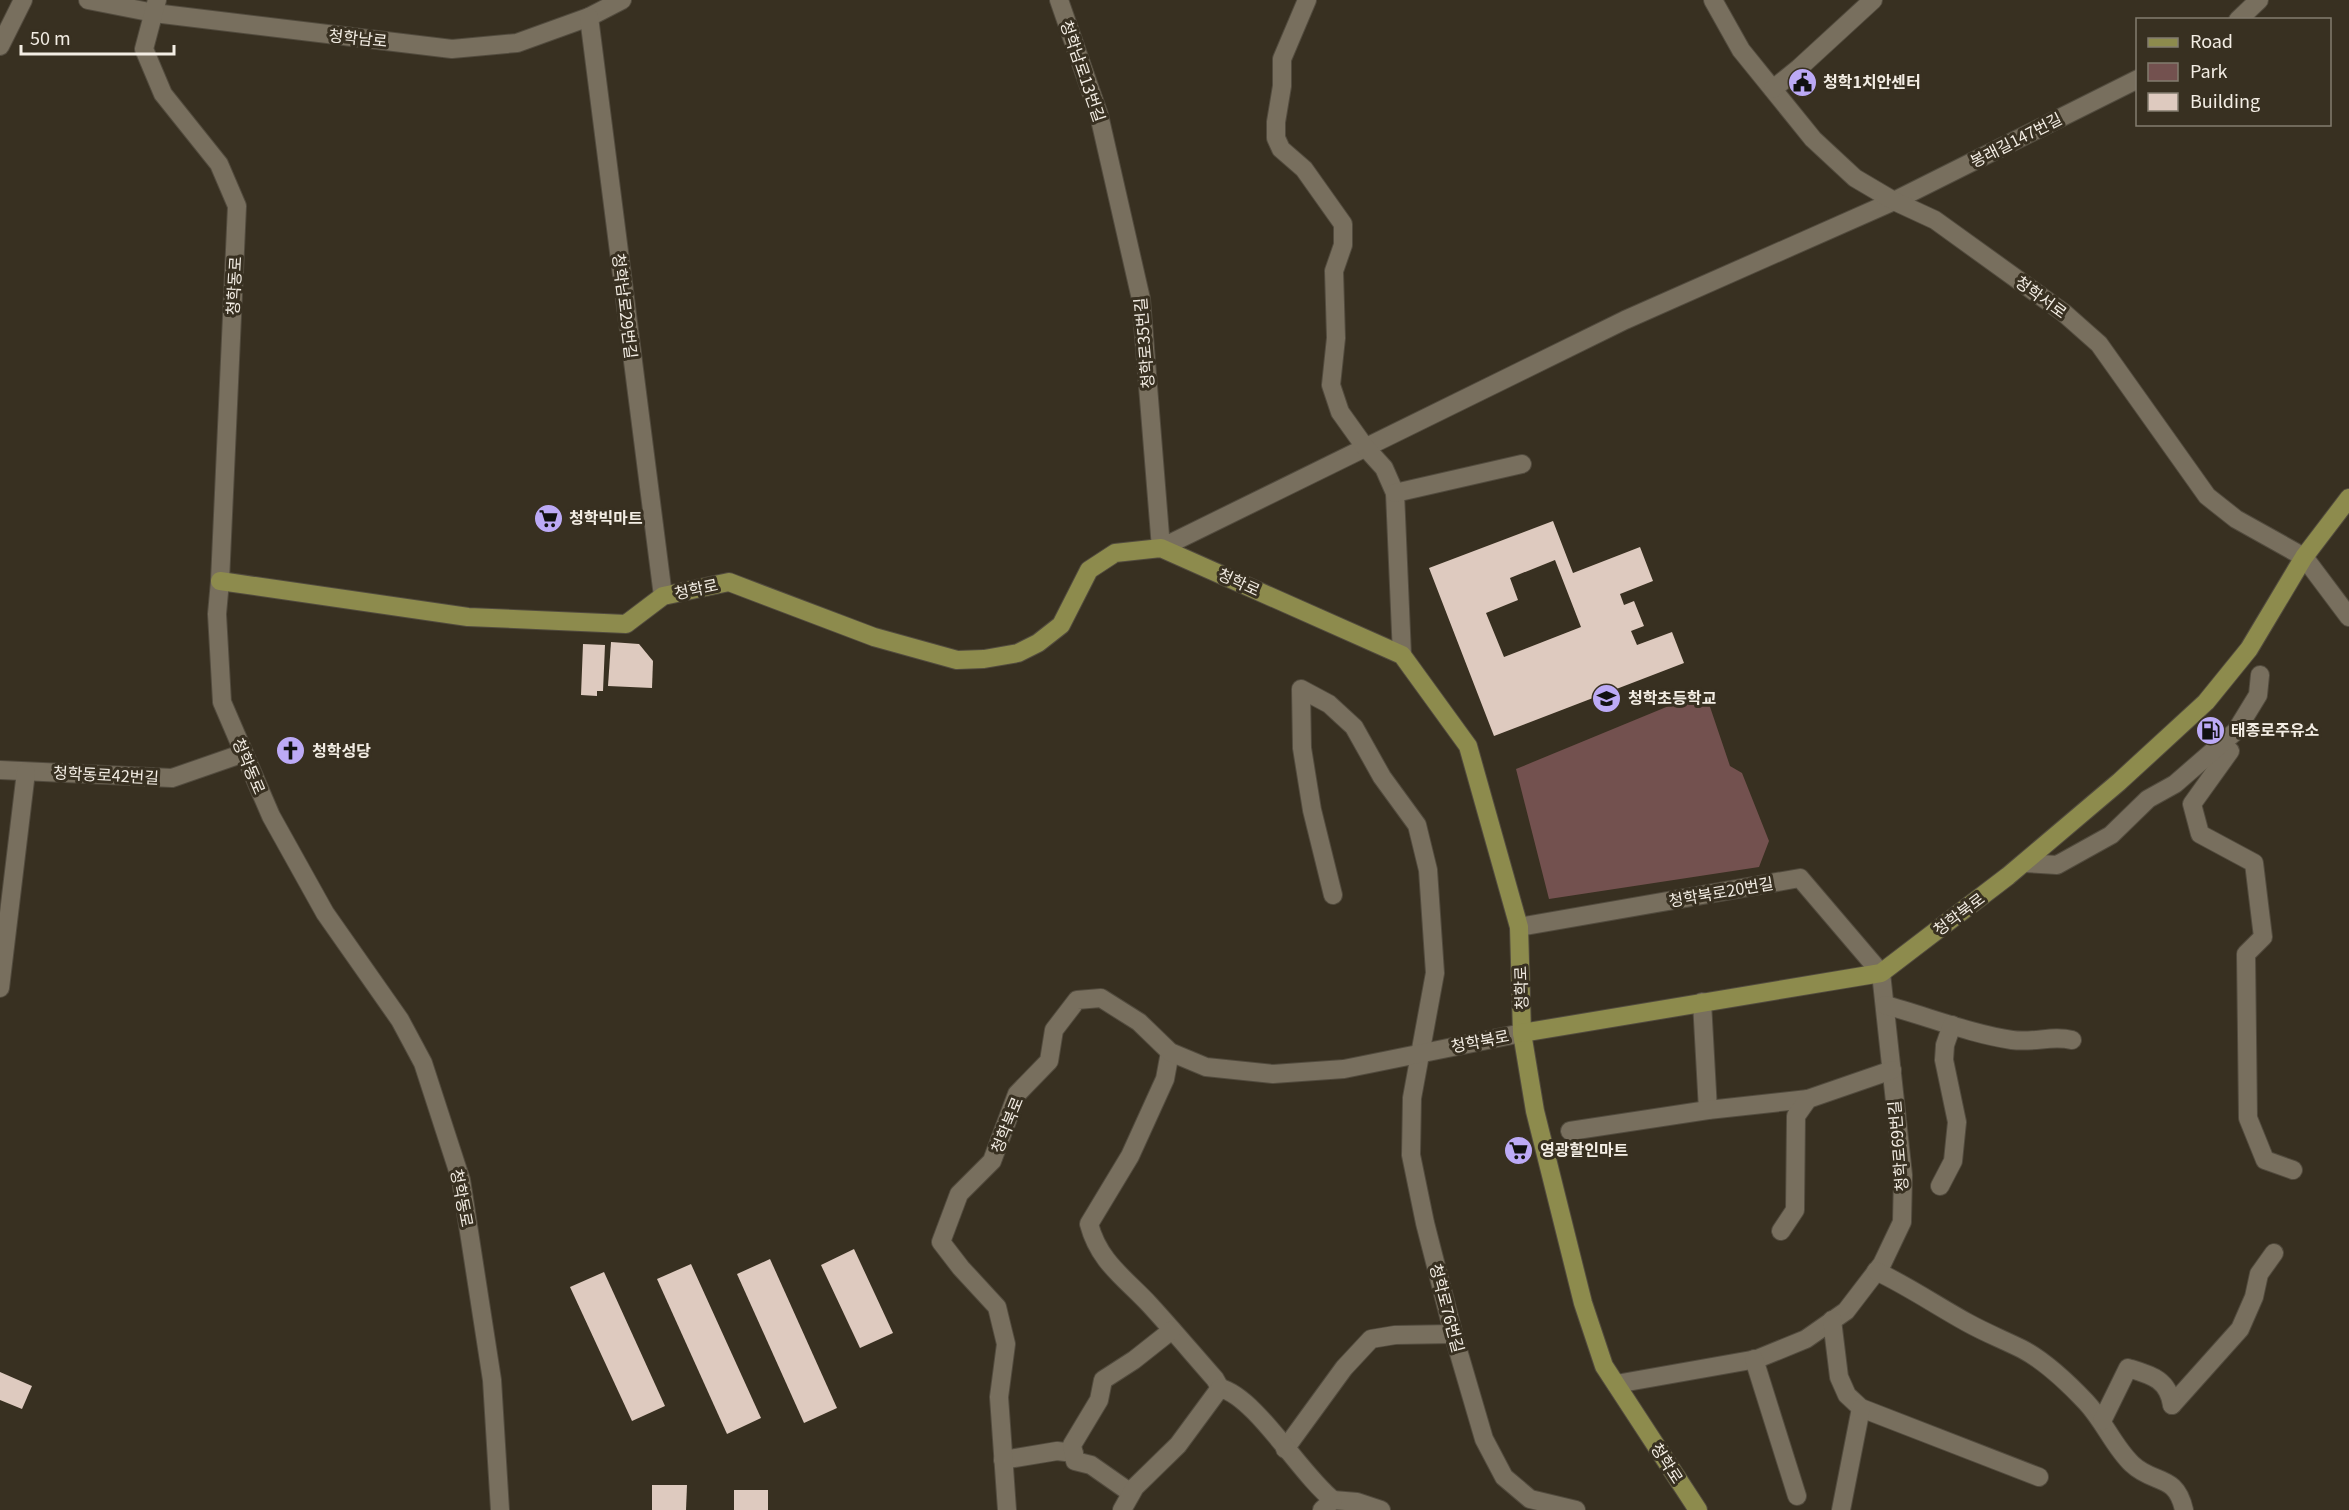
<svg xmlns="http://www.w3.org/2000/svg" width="2349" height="1510" font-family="Georgia,'Noto Sans KR',serif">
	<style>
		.green { fill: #73514f }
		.building { fill: #decabf; fill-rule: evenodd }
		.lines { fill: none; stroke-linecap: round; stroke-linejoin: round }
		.minor-casing { stroke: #524b3e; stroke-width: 20 }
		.major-casing { stroke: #524b3e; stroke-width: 20 }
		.minor { stroke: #786f5e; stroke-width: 18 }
		.major { stroke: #8d8b4d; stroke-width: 18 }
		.labels { text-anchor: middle; stroke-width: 6; stroke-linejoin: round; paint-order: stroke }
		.street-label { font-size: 16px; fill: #f3ede4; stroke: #383021 }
		.poi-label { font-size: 16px; font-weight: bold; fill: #f3ede4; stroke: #383021; text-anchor: start }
	</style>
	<rect width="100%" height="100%" fill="#383021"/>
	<!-- green -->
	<path class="green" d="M1693,696L1707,698L1730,766L1742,773L1769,841L1759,867L1549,899L1516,769Z"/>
	<!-- building -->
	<g class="building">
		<path d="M1553,521L1573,573L1640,547L1653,581L1620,594L1624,605L1634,601L1644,626L1631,631L1637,645L1672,632L1684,663L1494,736L1429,568ZM1555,560L1581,627L1504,657L1486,613L1518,600L1510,578Z"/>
		<path d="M611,642L639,644L653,661L652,688L608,686Z"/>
		<path d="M583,644L605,645L603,691H597V696L581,695Z"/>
		<path d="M854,1249L893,1333L860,1348L821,1265Z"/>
		<path d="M770,1259L837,1408L804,1423L737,1274Z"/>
		<path d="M691,1264L761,1418L727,1434L657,1279Z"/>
		<path d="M604,1272L665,1406L632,1421L570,1287Z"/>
		<path d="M0,1372L32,1386L22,1409L0,1400Z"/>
		<path d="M652,1485H687L686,1510H652Z"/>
		<rect x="734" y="1490" width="34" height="20"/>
	</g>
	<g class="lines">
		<defs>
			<g id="minor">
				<path d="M88,0L154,13L452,49L517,43L589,17L622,0"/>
				<path d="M157,0L144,49L163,94L219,164L237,206L220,581L217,614L222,702L271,816L325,913L400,1020L423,1063L461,1180L492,1380L500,1510"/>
				<path d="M1059,0L1099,115L1141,299L1161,548L1625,320L1894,201L2138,79"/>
				<path d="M1307,0L1282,59V86L1276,122V138L1281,149L1304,169L1343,224V245L1334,271L1336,338L1331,385L1340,412L1365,447L1384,468L1395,493L1402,655"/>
				<path d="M1713,0L1741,50L1813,139L1855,178L1894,201L1935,220L2064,313L2099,344L2207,496L2236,519L2304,557L2349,617"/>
				<path d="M589,17L663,596"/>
				<path d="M2238,20L2259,0"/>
				<path d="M0,46L23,0"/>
				<path d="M1773,89L1799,68L1873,0"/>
				<path d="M1395,493L1522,464"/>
				<path d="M2230,751L2192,804L2200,834L2254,863L2263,937L2246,954L2248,1118L2265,1160L2293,1170"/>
				<path d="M0,770L172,778L244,753"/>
				<path d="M2024,863L2057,865L2111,835L2148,799L2175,784L2236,731L2258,695L2260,675"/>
				<path d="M1333,895L1312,810L1302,748L1301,689L1329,704L1354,727L1382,777L1417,825L1428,870L1435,973L1412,1098L1411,1155L1425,1223L1455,1340L1484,1439L1504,1477L1530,1499L1576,1510"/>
				<path d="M1519,927L1800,878L1881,973L1903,1175L1902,1222L1882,1264L1846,1311L1806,1339L1757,1359L1616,1384"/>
				<path d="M0,988L26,772"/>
				<path d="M1702,1002L1708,1110"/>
				<path d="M1885,1005C1926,1016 1971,1034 2012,1040C2035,1043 2052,1035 2072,1040"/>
				<path d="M1170,1052L1165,1079L1130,1156L1089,1224C1099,1262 1125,1278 1150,1305C1172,1329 1193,1354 1215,1379L1220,1388"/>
				<path d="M1570,1131L1708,1110L1808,1099"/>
				<path d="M1940,1186L1953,1161L1957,1122L1944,1060L1945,1045L1952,1025"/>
				<path d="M1781,1231L1795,1210L1796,1116L1808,1099L1892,1070"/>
				<path d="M1876,1271C1908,1286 1937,1306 1968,1323C1986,1333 2004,1340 2022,1349C2045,1361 2068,1383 2086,1402C2104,1421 2114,1447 2132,1464C2154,1485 2176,1473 2184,1510"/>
				<path d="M1832,1320L1839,1377L1847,1395L1861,1408L2039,1477"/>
				<path d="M1754,1359L1797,1496"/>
				<path d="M2172,1405L2240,1329L2254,1297L2259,1274L2274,1253"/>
				<path d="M2102,1421L2128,1368C2151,1375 2168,1379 2172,1405"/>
				<path d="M1285,1449L1344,1368L1371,1339L1395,1335L1453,1334"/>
				<path d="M1003,1460L1057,1451L1074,1453"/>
				<path d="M1131,1493L1091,1465L1075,1461L1072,1445L1099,1400L1103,1380L1134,1360L1172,1330"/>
				<path d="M1333,1500L1357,1502L1381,1510"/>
				<path d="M1007,1510L999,1397L1006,1344L997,1307L961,1268L941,1242L959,1194L992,1161L1017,1094L1049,1061L1054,1030L1077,1000L1101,998L1139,1022L1170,1052L1206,1067L1273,1074L1344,1069L1522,1033"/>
				<path d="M1122,1510L1135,1487L1178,1445L1220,1388C1256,1397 1300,1474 1333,1500L1322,1510"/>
				<path d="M1841,1510L1861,1408"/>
			</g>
			<g id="major">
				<path d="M220,581L468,617L626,624L663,596L729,582L874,637L957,660L984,659L1018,653L1038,643L1061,625L1089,570L1115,553L1161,548L1402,655L1468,746L1519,927L1522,1033L1535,1111L1583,1303L1604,1366L1698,1510"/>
				<path d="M1522,1033L1881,973L2008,876L2119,782L2206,702L2249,649L2304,557L2349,498"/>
			</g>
		</defs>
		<!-- minor casing -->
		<use href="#minor" class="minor-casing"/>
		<!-- major casing -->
		<use href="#major" class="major-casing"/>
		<!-- minor -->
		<use href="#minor" class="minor"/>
		<!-- major -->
		<use href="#major" class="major"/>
	</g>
	<!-- icons -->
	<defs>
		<symbol id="civic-disc" viewBox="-11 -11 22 22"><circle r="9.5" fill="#bcaaf6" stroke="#383021"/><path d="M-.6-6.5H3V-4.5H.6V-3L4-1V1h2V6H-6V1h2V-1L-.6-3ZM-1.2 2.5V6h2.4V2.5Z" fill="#111"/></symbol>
		<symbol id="supermarket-disc" viewBox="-11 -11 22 22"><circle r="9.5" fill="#bcaaf6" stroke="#383021"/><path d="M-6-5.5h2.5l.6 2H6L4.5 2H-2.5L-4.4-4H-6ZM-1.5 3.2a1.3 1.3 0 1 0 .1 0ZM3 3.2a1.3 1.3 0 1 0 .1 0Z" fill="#111"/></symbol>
		<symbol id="school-disc" viewBox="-11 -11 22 22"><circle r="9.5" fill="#bcaaf6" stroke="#383021"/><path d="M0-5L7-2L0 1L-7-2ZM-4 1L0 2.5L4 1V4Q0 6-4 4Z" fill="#111"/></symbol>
		<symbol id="fuel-disc" viewBox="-11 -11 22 22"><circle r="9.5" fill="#bcaaf6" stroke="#383021"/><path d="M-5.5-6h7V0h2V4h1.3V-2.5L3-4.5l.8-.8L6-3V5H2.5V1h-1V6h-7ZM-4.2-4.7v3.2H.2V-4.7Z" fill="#111"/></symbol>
		<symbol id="church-disc" viewBox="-11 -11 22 22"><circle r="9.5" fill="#bcaaf6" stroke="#383021"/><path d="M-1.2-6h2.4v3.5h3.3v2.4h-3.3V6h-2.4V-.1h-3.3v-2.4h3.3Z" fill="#111"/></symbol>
	</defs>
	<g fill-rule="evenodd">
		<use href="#civic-disc" x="1786" y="66" width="33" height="33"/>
		<use href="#supermarket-disc" x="532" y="502" width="33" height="33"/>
		<use href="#school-disc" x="1590" y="682" width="33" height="33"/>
		<use href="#fuel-disc" x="2194" y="714" width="33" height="33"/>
		<use href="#church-disc" x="274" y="734" width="33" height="33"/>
		<use href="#supermarket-disc" x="1502" y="1134" width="33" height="33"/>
	</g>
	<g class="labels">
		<!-- street labels -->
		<g class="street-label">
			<text transform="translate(358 38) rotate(6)" y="6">청학남로</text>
			<text transform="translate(1083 71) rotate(71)" y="6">청학남로13번길</text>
			<text transform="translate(2016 140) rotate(-27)" y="6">봉래길147번길</text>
			<text transform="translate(234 286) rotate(-87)" y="6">청학동로</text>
			<text transform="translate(2041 297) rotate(36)" y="6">청학서로</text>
			<text transform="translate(625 306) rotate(83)" y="6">청학남로29번길</text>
			<text transform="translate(1144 343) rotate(-95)" y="6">청학로35번길</text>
			<text transform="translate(1239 582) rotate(24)" y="6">청학로</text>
			<text transform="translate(696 589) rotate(-12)" y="6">청학로</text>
			<text transform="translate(249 766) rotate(67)" y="6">청학동로</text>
			<text transform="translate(106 775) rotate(3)" y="6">청학동로42번길</text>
			<text transform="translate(1721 892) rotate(-10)" y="6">청학북로20번길</text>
			<text transform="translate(1959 914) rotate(-37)" y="6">청학북로</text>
			<text transform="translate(1521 988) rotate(-92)" y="6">청학로</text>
			<text transform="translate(1480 1041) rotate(-11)" y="6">청학북로</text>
			<text transform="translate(1007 1125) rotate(-68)" y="6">청학북로</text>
			<text transform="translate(1898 1146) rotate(-95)" y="6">청학로69번길</text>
			<text transform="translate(462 1198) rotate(79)" y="6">청학동로</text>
			<text transform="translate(1447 1308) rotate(75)" y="6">청학로76번길</text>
			<text transform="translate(1667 1463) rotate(57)" y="6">청학로</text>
		</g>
		<!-- poi labels -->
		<g class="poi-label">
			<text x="1823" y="88">청학1치안센터</text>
			<text x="569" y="524">청학빅마트</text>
			<text x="1628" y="704">청학초등학교</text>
			<text x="2231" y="736">태종로주유소</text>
			<text x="312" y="757">청학성당</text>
			<text x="1540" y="1156">영광할인마트</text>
		</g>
	</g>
	<!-- legend -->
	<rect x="2136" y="18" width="195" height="108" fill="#383021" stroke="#837c6f" stroke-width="1.5"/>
	<rect x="2148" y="38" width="30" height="9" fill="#8d8b4d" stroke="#837c6f" stroke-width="1.5"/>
	<text x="2190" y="48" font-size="18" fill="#f3ede4">Road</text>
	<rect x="2148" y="63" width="30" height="18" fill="#73514f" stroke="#837c6f" stroke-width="1.5"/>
	<text x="2190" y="78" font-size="18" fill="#f3ede4">Park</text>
	<rect x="2148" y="93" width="30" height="18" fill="#decabf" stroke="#837c6f" stroke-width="1.5"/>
	<text x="2190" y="108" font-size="18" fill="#f3ede4">Building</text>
	<!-- scale -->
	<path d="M21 45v9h153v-9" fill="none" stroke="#f3ede4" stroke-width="3"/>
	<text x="30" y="45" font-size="18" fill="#f3ede4" stroke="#383021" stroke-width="4.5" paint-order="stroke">50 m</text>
</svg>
